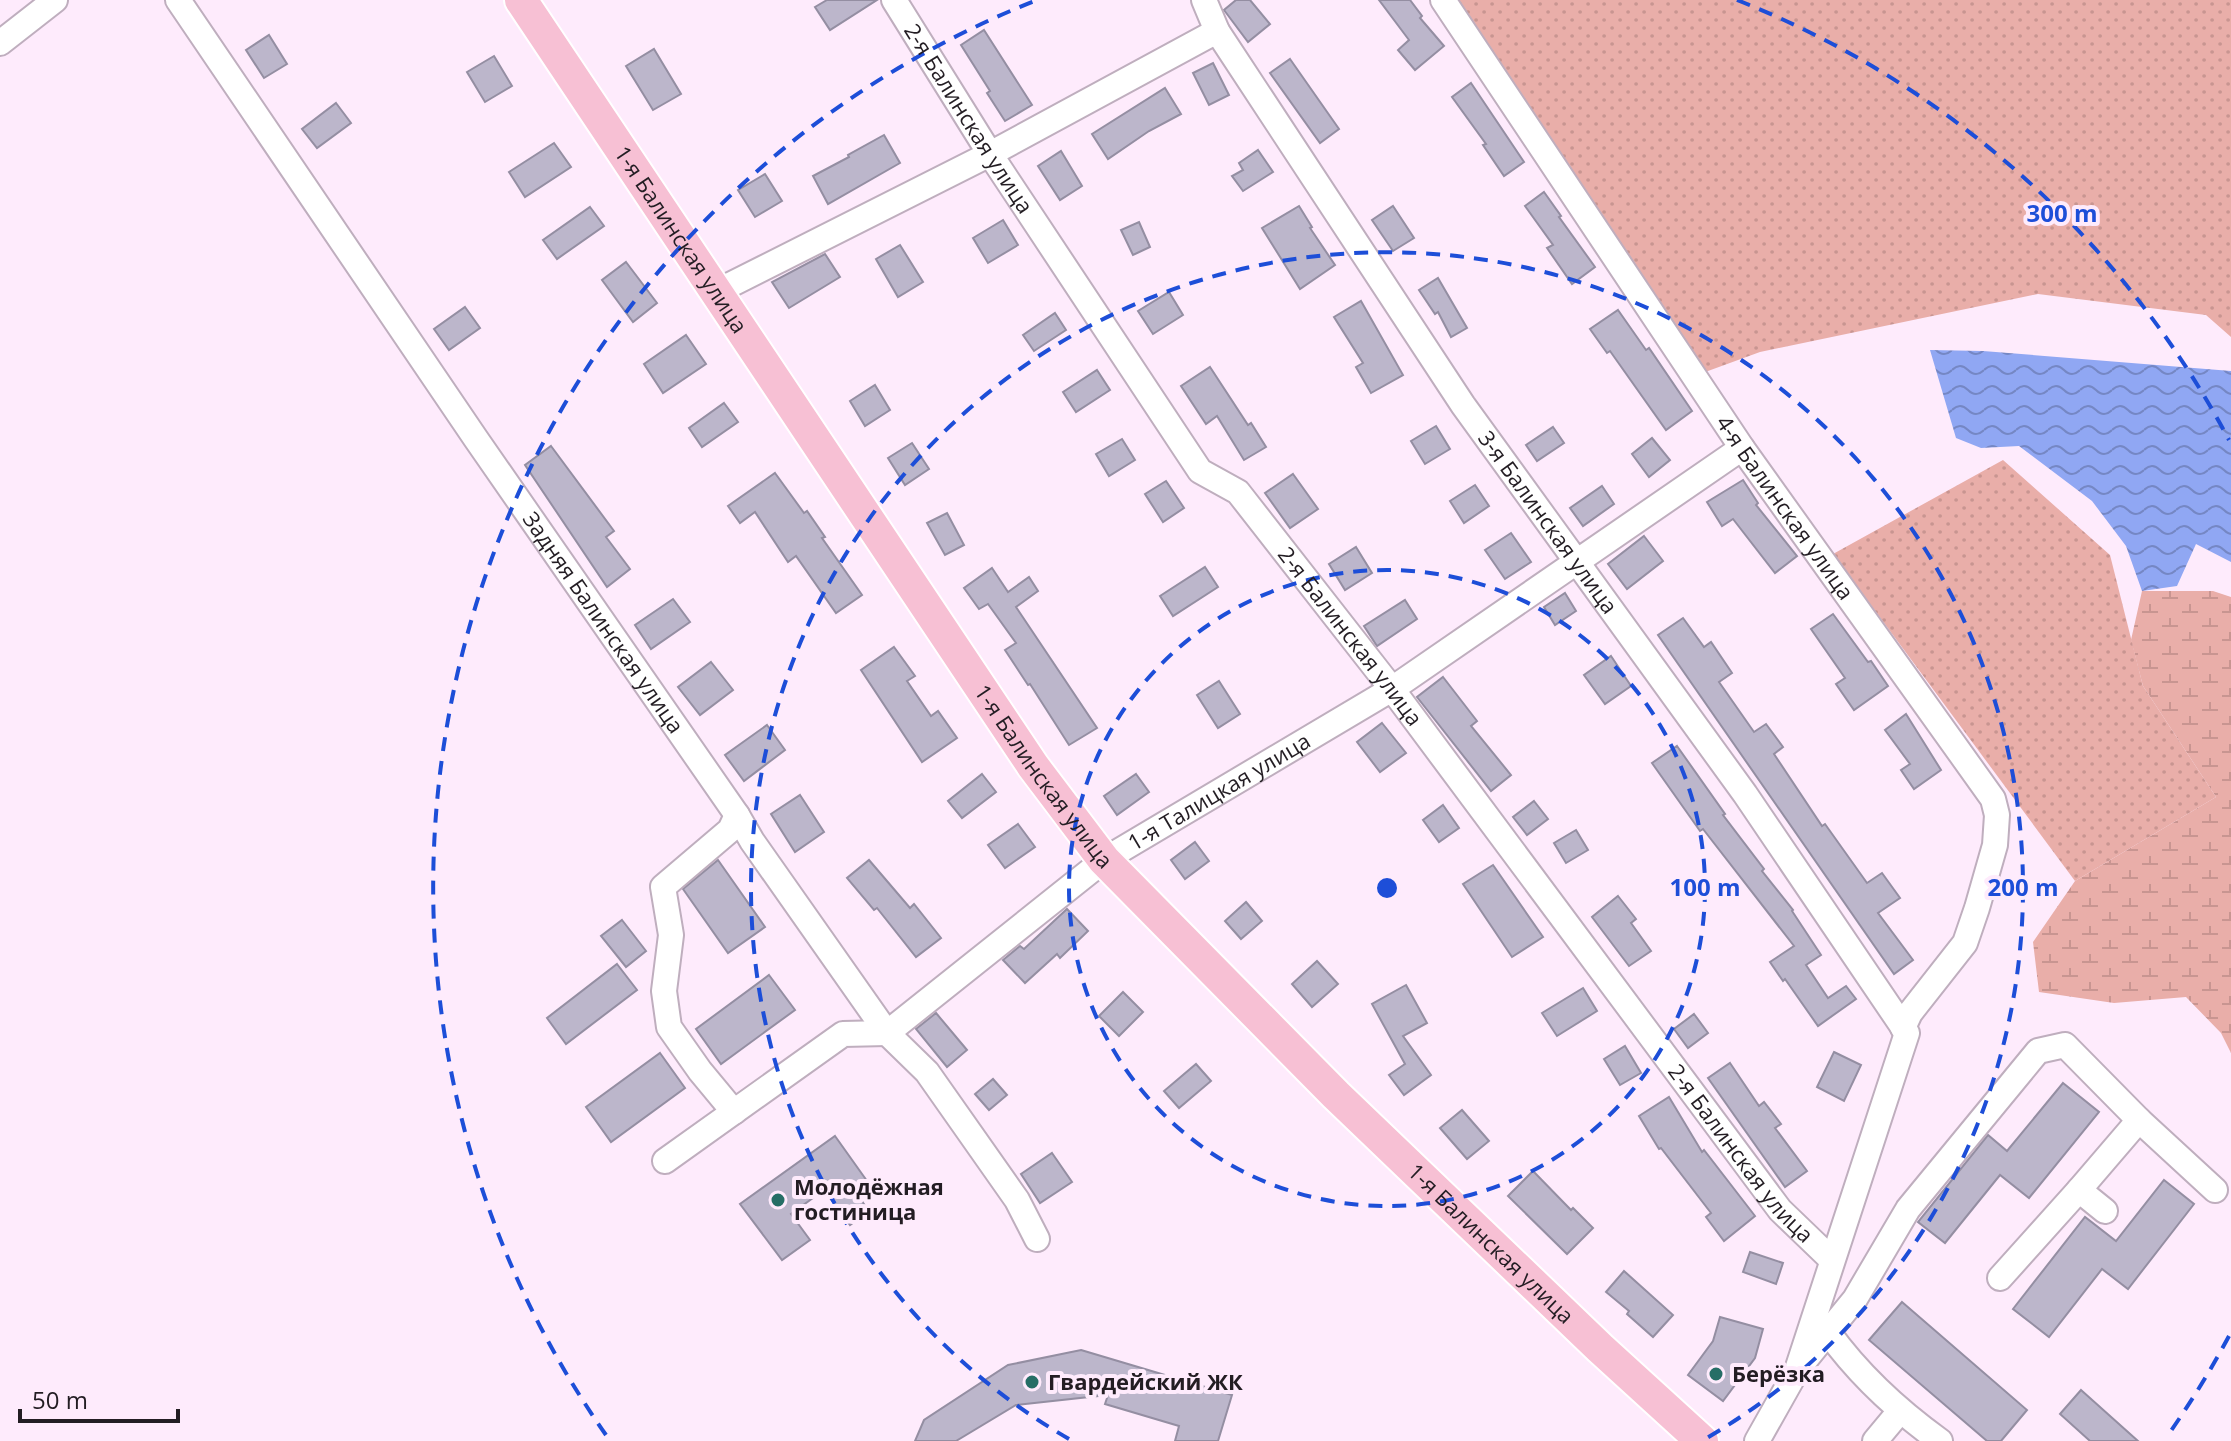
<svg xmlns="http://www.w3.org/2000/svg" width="2231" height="1441" font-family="'Open Sans',sans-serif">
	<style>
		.wetland { fill: url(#wetland-marsh) }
		.garden { fill: url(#garden-dots) }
		.water { fill: url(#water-waves) }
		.building { fill: #bcb6cb; stroke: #948ea2; stroke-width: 2 }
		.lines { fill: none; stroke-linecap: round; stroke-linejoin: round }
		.minor-casing { stroke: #bfaebe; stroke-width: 28 }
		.major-casing { stroke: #fff; stroke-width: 36 }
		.minor { stroke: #fff; stroke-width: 24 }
		.major { stroke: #f7c0d4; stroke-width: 32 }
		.ring { fill: none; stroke: #1d4ed8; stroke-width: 4; stroke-dasharray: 14 10 }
		.poi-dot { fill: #266e66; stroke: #feebfc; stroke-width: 3 }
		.labels { text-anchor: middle; stroke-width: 8; stroke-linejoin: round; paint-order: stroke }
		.street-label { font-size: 22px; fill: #231d23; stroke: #feebfc }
		.poi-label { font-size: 22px; font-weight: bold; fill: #231d23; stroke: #feebfc; text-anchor: start }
		.centre { fill: #1d4ed8; stroke: #feebfc; stroke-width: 4 }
		.ring-label { font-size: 24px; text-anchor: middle; font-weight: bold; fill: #1d4ed8; stroke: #feebfc; stroke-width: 8; stroke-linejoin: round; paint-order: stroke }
	</style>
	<defs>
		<pattern id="wetland-marsh" width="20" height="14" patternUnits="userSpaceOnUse" patternTransform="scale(2)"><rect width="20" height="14" fill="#e9aea9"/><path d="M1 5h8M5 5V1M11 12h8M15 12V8" fill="none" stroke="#c89591"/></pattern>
		<pattern id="garden-dots" width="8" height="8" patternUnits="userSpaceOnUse" patternTransform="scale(2)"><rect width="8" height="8" fill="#e9aea9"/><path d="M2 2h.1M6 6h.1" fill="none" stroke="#c89591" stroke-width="1.8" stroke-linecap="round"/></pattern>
		<pattern id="water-waves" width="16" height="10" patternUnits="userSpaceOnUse" patternTransform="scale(2)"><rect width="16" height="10" fill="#90a7f3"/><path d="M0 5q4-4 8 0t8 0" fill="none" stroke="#7587c4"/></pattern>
	</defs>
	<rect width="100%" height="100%" fill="#feebfc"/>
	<!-- wetland -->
	<path class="wetland" d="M2142,591H2213L2231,597V1053L2221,1033L2186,997L2114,1003L2039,992L2033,942L2075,881L2216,797L2143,686L2131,640Z"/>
	<!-- garden -->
	<g class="garden">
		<path d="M1457,0H2231V337L2206,315L2038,294L1760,352L1697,375Z"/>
		<path d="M2003,460L2110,555L2143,686L2216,797L2075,881L1833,554Z"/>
	</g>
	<!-- water -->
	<path class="water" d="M1930,350L1983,351L2231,371V562L2196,544L2177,586L2142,591L2126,546L2092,501L2019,446L1981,448L1956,438Z"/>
	<!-- building -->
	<g class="building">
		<path d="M827,0H877L830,30L815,7Z"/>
		<path d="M1236,0H1250L1270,24L1248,42L1224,10Z"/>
		<path d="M1379,0H1410L1422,16L1420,18L1444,46L1415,70L1398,50L1409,40Z"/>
		<path d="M984,30L1032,105L1005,121L987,93L990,91L961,45Z"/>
		<path d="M269,35L287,64L264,78L246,50Z"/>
		<path d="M654,49L681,94L653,110L626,66Z"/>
		<path d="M494,56L512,86L485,102L467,72Z"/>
		<path d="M1290,59L1339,129L1320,143L1270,73Z"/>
		<path d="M1213,63L1229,95L1209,105L1193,73Z"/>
		<path d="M1471,83L1524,162L1504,176L1483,145L1486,144L1452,97Z"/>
		<path d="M1165,88L1181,114L1149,131L1108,159L1092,134Z"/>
		<path d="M336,103L351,123L317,148L302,129Z"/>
		<path d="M884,135L900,163L828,204L813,176L849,157L848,155Z"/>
		<path d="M554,143L571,167L525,197L509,172Z"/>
		<path d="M1258,150L1273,172L1243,191L1232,176L1243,170L1239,163Z"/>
		<path d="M1061,151L1082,186L1060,200L1038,166Z"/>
		<path d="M765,174L782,201L755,217L738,190Z"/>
		<path d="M1544,192L1561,216L1559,217L1595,267L1572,284L1547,248L1553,245L1525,206Z"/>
		<path d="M1299,206L1312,227L1310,228L1335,265L1300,289L1262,228Z"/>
		<path d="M1393,206L1414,238L1393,251L1372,220Z"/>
		<path d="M590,207L604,226L557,259L543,240Z"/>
		<path d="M1003,220L1018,245L988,263L973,238Z"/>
		<path d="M1139,222L1150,247L1133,255L1121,230Z"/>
		<path d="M900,245L923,282L898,297L876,259Z"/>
		<path d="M825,254L840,277L789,308L772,282Z"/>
		<path d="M626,262L657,303L633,322L602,280Z"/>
		<path d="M1438,278L1467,328L1451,337L1438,312L1435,314L1419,290Z"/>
		<path d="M1169,292L1183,315L1153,334L1138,311Z"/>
		<path d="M1361,301L1403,375L1371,393L1356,367L1363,363L1334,317Z"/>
		<path d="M465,307L480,328L449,350L434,329Z"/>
		<path d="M1618,310L1646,350L1649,348L1692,411L1666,430L1610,351L1607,353L1590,329Z"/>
		<path d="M1055,313L1066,330L1034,351L1023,335Z"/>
		<path d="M686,335L706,364L663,393L644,364Z"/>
		<path d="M1210,367L1248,425L1251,423L1266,447L1244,460L1217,416L1206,424L1181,386Z"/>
		<path d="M1097,370L1110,390L1076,412L1063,392Z"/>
		<path d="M875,385L890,410L865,426L850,401Z"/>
		<path d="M724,403L738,422L702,447L689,428Z"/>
		<path d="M1436,426L1450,449L1425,464L1411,441Z"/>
		<path d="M1553,427L1564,443L1537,461L1526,445Z"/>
		<path d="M1652,438L1670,460L1649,477L1632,454Z"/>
		<path d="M1122,439L1135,460L1109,476L1096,454Z"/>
		<path d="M912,443L929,469L905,485L888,458Z"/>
		<path d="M551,446L614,531L606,537L630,569L607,587L525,465Z"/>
		<path d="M775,473L804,513L807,511L825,537L822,538L862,595L836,613L796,556L788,562L755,512L740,523L728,506Z"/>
		<path d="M1293,474L1318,509L1290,528L1265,493Z"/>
		<path d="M1743,480L1758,503L1756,505L1797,556L1775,573L1733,519L1722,526L1707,502Z"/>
		<path d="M1166,481L1184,508L1163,522L1145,494Z"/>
		<path d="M1475,485L1489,506L1464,523L1450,501Z"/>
		<path d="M1602,486L1614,504L1583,526L1570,508Z"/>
		<path d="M947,513L964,545L945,555L927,523Z"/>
		<path d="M1511,533L1531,562L1505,579L1485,550Z"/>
		<path d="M1644,536L1663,561L1627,589L1608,564Z"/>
		<path d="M1356,547L1372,573L1345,590L1329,564Z"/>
		<path d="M1205,567L1218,587L1173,616L1160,596Z"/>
		<path d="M992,568L1008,592L1029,577L1038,591L1016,607L1097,728L1069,745L1030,684L1028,685L1005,650L1016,643L988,604L979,609L964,588Z"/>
		<path d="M1565,593L1576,611L1555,625L1544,607Z"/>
		<path d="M673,599L690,622L651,649L635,625Z"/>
		<path d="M1405,600L1417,619L1377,646L1364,626Z"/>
		<path d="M1833,614L1868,662L1871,661L1888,686L1854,710L1836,684L1845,678L1811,629Z"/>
		<path d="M1683,618L1704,647L1711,642L1732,673L1719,682L1754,732L1766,724L1783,747L1774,754L1822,826L1825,824L1867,883L1882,873L1900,898L1878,913L1913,960L1894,974L1658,635Z"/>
		<path d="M894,647L915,676L907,681L931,716L938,711L957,738L922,762L861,670Z"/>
		<path d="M1611,656L1631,686L1605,704L1584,675Z"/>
		<path d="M711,662L733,690L700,715L678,687Z"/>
		<path d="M1443,677L1477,721L1471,726L1511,775L1491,791L1417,697Z"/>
		<path d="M1219,681L1240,714L1218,728L1197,695Z"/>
		<path d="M1906,714L1941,770L1914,789L1901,770L1910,764L1885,730Z"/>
		<path d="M1382,723L1406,753L1380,772L1357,742Z"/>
		<path d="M767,725L785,750L744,781L725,755Z"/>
		<path d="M1677,746L1725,814L1723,815L1764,869L1762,871L1793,910L1792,911L1821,955L1806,965L1828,998L1846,986L1856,999L1818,1026L1785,979L1783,981L1770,962L1794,946L1703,829L1700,831L1652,763Z"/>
		<path d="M982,774L996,792L962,818L948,801Z"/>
		<path d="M1136,774L1149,792L1117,815L1104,796Z"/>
		<path d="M800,795L824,832L795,852L771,814Z"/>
		<path d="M1534,801L1548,819L1527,835L1513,817Z"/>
		<path d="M1443,805L1459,828L1439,842L1423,820Z"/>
		<path d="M1018,824L1035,847L1005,868L988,845Z"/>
		<path d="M1576,830L1588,850L1566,863L1554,843Z"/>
		<path d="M1195,842L1209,861L1185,879L1171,860Z"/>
		<path d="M718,860L765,927L728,953L683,889Z"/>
		<path d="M869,860L910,908L914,904L941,938L916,957L877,908L874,910L847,878Z"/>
		<path d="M1493,865L1543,937L1512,957L1463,884Z"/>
		<path d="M1618,896L1636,919L1631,923L1651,951L1629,966L1592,917Z"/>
		<path d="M1246,902L1262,921L1241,939L1225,921Z"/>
		<path d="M1067,909L1088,931L1060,958L1057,954L1025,983L1003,960L1020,946L1024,949Z"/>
		<path d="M622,920L646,951L626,967L601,936Z"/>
		<path d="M1317,961L1338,984L1312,1007L1292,984Z"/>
		<path d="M617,964L637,990L566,1044L547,1018Z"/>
		<path d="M769,975L795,1010L721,1064L696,1029Z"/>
		<path d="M1406,985L1427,1023L1403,1036L1431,1075L1404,1095L1389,1075L1405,1064L1372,1004Z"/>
		<path d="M1583,988L1597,1011L1557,1036L1542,1013Z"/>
		<path d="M1123,992L1143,1012L1119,1036L1099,1016Z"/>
		<path d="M936,1013L967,1050L947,1067L916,1029Z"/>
		<path d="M1694,1014L1708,1033L1688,1048L1674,1029Z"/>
		<path d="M1625,1046L1641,1073L1620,1085L1604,1059Z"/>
		<path d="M1834,1052L1861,1065L1844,1101L1817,1087Z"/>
		<path d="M660,1053L685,1088L611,1142L586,1107Z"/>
		<path d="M1730,1063L1759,1106L1764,1102L1781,1124L1775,1128L1807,1171L1785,1187L1708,1078Z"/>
		<path d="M1196,1064L1211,1081L1179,1108L1164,1091Z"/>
		<path d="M993,1079L1007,1095L989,1110L975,1094Z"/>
		<path d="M2063,1083L2099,1112L2029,1198L2000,1175L1945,1243L1918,1222L1988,1135L2007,1151Z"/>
		<path d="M1669,1097L1702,1152L1704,1150L1755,1216L1724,1241L1706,1217L1711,1213L1661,1148L1659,1149L1639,1116Z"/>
		<path d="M1462,1110L1489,1141L1467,1159L1440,1128Z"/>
		<path d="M835,1136L872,1188L859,1197L869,1211L850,1225L824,1190L791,1214L810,1240L782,1260L740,1204Z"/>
		<path d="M1052,1153L1072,1182L1040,1203L1021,1174Z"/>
		<path d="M1533,1171L1571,1210L1573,1208L1593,1228L1567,1254L1508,1196Z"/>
		<path d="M2164,1180L2194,1204L2128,1289L2102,1269L2049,1337L2013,1309L2085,1217L2116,1241Z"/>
		<path d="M1750,1252L1783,1263L1776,1284L1743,1272Z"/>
		<path d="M1624,1271L1673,1315L1653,1337L1627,1314L1629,1311L1606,1292Z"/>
		<path d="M1902,1302L2027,1410L2001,1441H1987L1869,1340Z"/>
		<path d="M1720,1317L1763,1329L1755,1358L1723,1401L1688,1375L1713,1341Z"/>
		<path d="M1081,1350L1232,1395L1218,1441H1175L1179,1426L1105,1404L1108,1395L1016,1405L956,1441H915L924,1420L1008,1365Z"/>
		<path d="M2081,1390L2138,1441H2090L2060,1414Z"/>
	</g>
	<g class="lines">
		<defs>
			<g id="minor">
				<path id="s1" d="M178,0L476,439L737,815L752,841L887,1033L927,1072L1017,1200L1037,1239"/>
				<path id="s2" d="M894,0L990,154L1200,471L1238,492L1392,689L1780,1210L1832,1260"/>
				<path id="s3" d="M1204,0L1217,31L1463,405L1745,794L1907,1033L1797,1370L1757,1441"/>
				<path id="s4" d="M1443,0L1742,448L1993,799L1997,815L1995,845L1977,908L1965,943L1910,1013L1903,1028"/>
				<path d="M0,43L55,0"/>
				<path d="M716,292L990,154L1217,31"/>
				<path d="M734,1112L700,1071L669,1027L664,991L671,935L663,887L730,830L737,815"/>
				<path d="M2139,1120L2215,1190"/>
				<path id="s5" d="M665,1161L843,1034L887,1033L1104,860L1392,689L1742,448"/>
				<path d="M2000,1278L2079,1190"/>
				<path d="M1828,1332C1859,1375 1897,1410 1940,1441"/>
				<path d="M1806,1359L1855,1299L1908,1209L2038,1051L2065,1045L2139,1120L2079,1190L2105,1211"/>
				<path d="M1875,1441L1900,1411"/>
			</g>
			<g id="major">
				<path id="s6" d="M521,0L1033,766L1104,860L1336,1095L1600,1348L1702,1441"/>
			</g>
		</defs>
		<!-- minor casing -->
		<use href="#minor" class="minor-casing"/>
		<!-- major casing -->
		<use href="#major" class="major-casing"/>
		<!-- minor -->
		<use href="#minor" class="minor"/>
		<!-- major -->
		<use href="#major" class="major"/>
	</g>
	<!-- distance rings -->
	<g class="ring">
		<circle cx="1387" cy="888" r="318"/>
		<path d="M1069 1439A636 636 0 1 1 1705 1439"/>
		<path d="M2229 1336A954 954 0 0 1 2168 1435M606 1435A954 954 0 0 1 1037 0M1737 0A954 954 0 0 1 2229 440"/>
	</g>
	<!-- markers -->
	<g class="poi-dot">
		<circle cx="778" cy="1200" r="8"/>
		<circle cx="1716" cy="1374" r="8"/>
		<circle cx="1032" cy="1382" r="8"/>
	</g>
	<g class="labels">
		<!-- street labels -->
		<g class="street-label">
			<text dy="8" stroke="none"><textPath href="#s2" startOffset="140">2-я Балинская улица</textPath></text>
			<text dy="8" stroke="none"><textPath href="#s6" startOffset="288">1-я Балинская улица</textPath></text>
			<text dy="8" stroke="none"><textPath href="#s4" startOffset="612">4-я Балинская улица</textPath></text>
			<text dy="8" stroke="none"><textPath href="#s3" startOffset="626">3-я Балинская улица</textPath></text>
			<text dy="8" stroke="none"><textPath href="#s1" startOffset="754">Задняя Балинская улица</textPath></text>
			<text dy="8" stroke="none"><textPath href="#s2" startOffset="788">2-я Балинская улица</textPath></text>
			<text dy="8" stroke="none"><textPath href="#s6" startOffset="936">1-я Балинская улица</textPath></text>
			<text dy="8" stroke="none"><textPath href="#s5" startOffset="674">1-я Талицкая улица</textPath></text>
			<text dy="8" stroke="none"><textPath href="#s2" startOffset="1436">2-я Балинская улица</textPath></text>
			<text dy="8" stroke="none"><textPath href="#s6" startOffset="1584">1-я Балинская улица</textPath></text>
		</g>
		<!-- poi labels -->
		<g class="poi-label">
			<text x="794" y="1195">Молодёжная<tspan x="794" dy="25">гостиница</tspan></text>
			<text x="1732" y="1382">Берёзка</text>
			<text x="1048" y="1390">Гвардейский ЖК</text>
		</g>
	</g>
	<circle cx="1387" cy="888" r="12" class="centre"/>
	<g class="ring-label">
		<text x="2062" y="222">300 m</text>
		<text x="1705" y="896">100 m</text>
		<text x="2023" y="896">200 m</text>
	</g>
	<!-- scale -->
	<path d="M20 1409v12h158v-12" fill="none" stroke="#231d23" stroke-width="4"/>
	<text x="32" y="1409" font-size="24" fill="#231d23" stroke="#feebfc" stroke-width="6" paint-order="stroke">50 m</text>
</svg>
